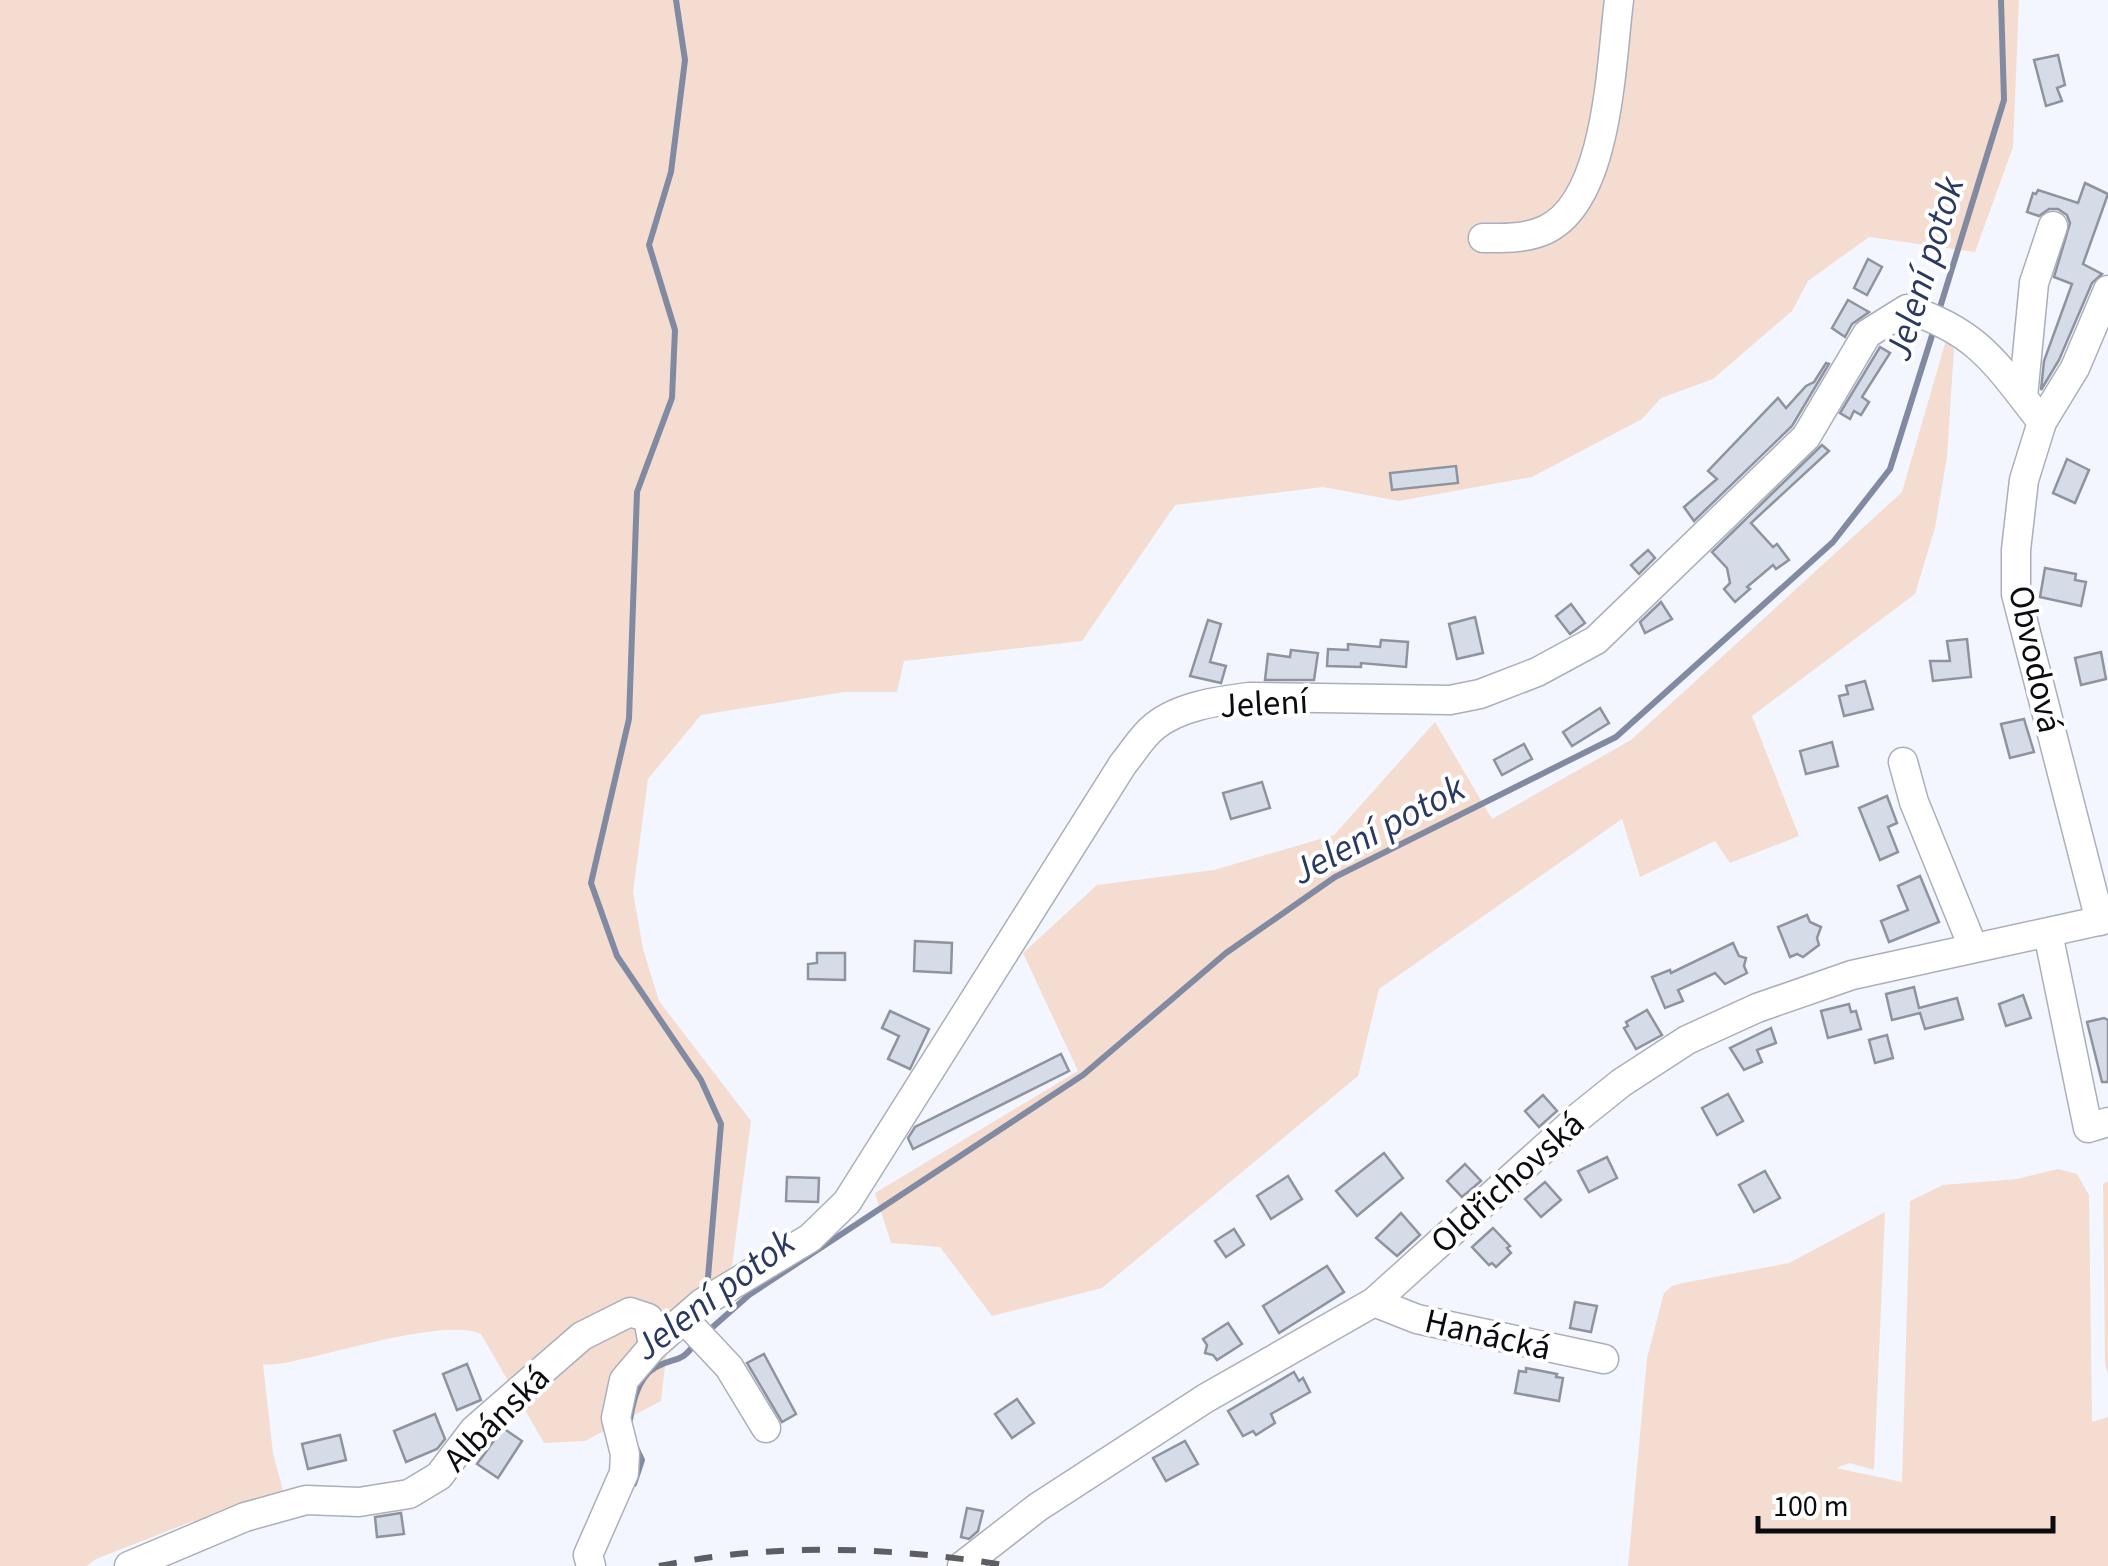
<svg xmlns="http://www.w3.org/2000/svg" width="2108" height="1566" font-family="'Source Sans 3',sans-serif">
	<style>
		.green { fill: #f4ddd0 }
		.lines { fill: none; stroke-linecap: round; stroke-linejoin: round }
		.stream { stroke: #818aa0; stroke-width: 6 }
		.building { fill: #d5dbe7; stroke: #8e939f; stroke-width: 2.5 }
		.minor-casing { stroke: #aaafbb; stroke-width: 31 }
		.minor { stroke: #fff; stroke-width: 28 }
		.rail { stroke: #5d5e64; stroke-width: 6; stroke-dasharray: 18 18; stroke-linecap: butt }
		.labels { text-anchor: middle; stroke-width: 8; stroke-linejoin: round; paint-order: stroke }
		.street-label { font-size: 35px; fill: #0b0c10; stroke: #fff }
		.water-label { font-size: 38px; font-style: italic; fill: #2a3962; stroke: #fff }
	</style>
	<rect width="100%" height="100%" fill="#f3f6fe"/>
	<!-- green -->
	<g class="green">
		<path d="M0,0H2019L2013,147L1975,252L1869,237L1808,281L1792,311L1713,379L1661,398L1642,419L1532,477L1399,501L1323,487L1175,505L1082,641L904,661L897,692H844L701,715L648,779L633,892L643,949L659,1001L751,1121L732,1266L671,1313L661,1401L585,1441L544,1443L481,1334C447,1318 343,1351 302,1359C289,1362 276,1366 263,1364L273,1453L285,1498L199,1529L193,1521L96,1559L87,1566H0Z"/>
		<path d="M1946,340L1954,349L1947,457L1935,528L1915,594L1752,716L1799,836L1730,863L1715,841L1640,877L1622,819L1379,989L1358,1076L1102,1288L992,1316L940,1247L891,1243L875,1193L1078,1071L1023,953L1097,885L1214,870L1334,835L1435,722L1492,819L1631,740L1902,492Z"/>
		<path d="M2058,1169L2077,1174L2089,1195L2092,1422L2108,1417V1566H1628L1647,1358L1664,1293L1672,1286L1683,1283L1789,1263L1885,1212L1874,1470L1850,1463L1836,1468L1902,1482L1910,1201L1943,1185L2017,1179Z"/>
		<path d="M2108,1181V1374L2105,1364L2103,1184Z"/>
	</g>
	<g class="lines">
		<!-- stream -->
		<g class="stream">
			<path d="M676,0L685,60L671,172L649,245L675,330L672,398L637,492L629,719L591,883L617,956L701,1080L721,1124L707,1289"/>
			<path d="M1938,314L2004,100L2001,0"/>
			<path d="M706,1333L749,1295L1083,1075L1226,953L1335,877L1616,737L1833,542L1890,469L1935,326"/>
			<path d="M629,1426C632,1406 637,1377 656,1367C677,1356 681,1364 696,1342"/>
			<path d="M633,1441L642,1460L634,1484"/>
		</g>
	</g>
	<!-- building -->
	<g class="building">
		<path d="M2058,55L2065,85L2057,88L2062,101L2046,106L2034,60Z"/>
		<path d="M2085,183L2108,194L2083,264L2102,274L2092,283L2059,360L2041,390L2044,361L2072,284L2054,277L2070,223L2067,215L2058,209H2049L2039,216L2027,212L2033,193L2036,194L2038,190L2078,203Z"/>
		<path d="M1868,259L1882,267L1867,295L1854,288Z"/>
		<path d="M1848,300L1869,312L1852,324L1845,337L1832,328Z"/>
		<path d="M1880,347L1890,353L1862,397L1869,402L1861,415L1854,411L1850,419L1840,413Z"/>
		<path d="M1826,363L1829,364L1792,426L1694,521L1684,507L1717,479L1708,471L1778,398L1786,408L1806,386L1814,382Z"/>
		<path d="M1822,445L1829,451L1751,523L1773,547L1777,544L1789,560L1776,569L1773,565L1747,587L1750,589L1735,602L1724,589L1730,583L1727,568L1712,552Z"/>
		<path d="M2067,459L2089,470L2075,503L2053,493Z"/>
		<path d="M1456,466L1458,483L1392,490L1390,473Z"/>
		<path d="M1648,550L1655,558L1639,574L1631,565Z"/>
		<path d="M2045,568L2076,574L2075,580L2086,582L2081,606L2040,597Z"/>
		<path d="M1661,602L1672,619L1645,633L1640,622Z"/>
		<path d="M1571,604L1585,623L1570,634L1556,616Z"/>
		<path d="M1475,617L1483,653L1457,659L1449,624Z"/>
		<path d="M1208,620L1221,624L1210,662L1226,666L1221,683L1190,676Z"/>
		<path d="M1967,639L1971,677L1933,681L1930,661H1950L1947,641Z"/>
		<path d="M1381,640L1408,642L1406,667L1361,663V667L1327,666L1328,649L1348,650V644L1380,647Z"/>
		<path d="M1291,650L1318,653L1314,680H1265L1268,654L1290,657Z"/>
		<path d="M2101,652L2106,679L2081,685L2075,658Z"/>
		<path d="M1865,681L1873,709L1844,716L1839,696L1848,694L1846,686Z"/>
		<path d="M1600,708L1609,723L1572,746L1563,732Z"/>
		<path d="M2024,719L2034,752L2010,758L2001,724Z"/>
		<path d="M1832,742L1838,766L1806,774L1800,751Z"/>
		<path d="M1524,744L1532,759L1502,775L1494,760Z"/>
		<path d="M1262,782L1270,808L1231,819L1223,793Z"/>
		<path d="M1887,796L1897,823L1888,827L1898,852L1880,860L1859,808Z"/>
		<path d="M1920,876L1939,922L1889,942L1881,921L1908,910L1898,886Z"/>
		<path d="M1807,915L1810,922L1821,927L1817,938L1819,945L1803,957L1797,954L1790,957L1778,927Z"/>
		<path d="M915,941L952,943L951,973L914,971Z"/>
		<path d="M1733,943L1739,956L1746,958L1744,966L1747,973L1725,984L1715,973L1678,990L1683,1001L1665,1008L1652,977L1670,970L1671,973Z"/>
		<path d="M817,953H845V980L808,979V964L817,963Z"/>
		<path d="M1914,987L1919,1008L1957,998L1963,1019L1925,1029L1920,1013L1892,1020L1886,994Z"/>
		<path d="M2023,995L2031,1018L2006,1026L1999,1004Z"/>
		<path d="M1849,1004L1851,1012L1856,1011L1861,1029L1828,1038L1821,1011Z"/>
		<path d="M1647,1010L1662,1035L1636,1049L1624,1028L1628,1026L1626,1022Z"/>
		<path d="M890,1011L929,1029L910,1069L888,1059L899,1036L882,1028Z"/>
		<path d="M2104,1018L2108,1020V1082H2102L2087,1022Z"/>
		<path d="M1771,1028L1776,1043L1757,1050L1762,1062L1744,1070L1730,1048Z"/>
		<path d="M1887,1035L1893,1058L1875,1063L1869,1040Z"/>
		<path d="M1061,1054L1069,1071L913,1149L908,1138L915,1127Z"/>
		<path d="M1728,1094L1743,1121L1717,1135L1702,1108Z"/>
		<path d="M1543,1095L1557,1111L1539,1127L1525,1111Z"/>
		<path d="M1384,1153L1403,1178L1357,1216L1336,1191Z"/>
		<path d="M1607,1157L1617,1178L1589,1192L1578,1171Z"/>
		<path d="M1465,1164L1481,1181L1462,1197L1447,1181Z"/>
		<path d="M1765,1171L1780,1198L1754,1212L1739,1185Z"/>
		<path d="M1288,1176L1302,1199L1271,1219L1257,1196Z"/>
		<path d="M787,1177L819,1178L818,1202L786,1201Z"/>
		<path d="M1545,1182L1561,1200L1541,1217L1525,1199Z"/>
		<path d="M1401,1213L1420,1235L1397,1256L1376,1238Z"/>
		<path d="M1493,1228L1510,1246L1507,1248L1511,1253L1496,1267L1492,1263L1489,1265L1472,1247Z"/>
		<path d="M1234,1229L1244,1245L1226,1257L1215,1241Z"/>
		<path d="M1327,1266L1344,1292L1279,1333L1263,1306Z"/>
		<path d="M1575,1302L1597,1306L1591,1332L1570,1328Z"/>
		<path d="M1228,1323L1242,1344L1217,1360L1213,1355L1205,1353L1207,1345L1203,1339Z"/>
		<path d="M764,1354L796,1414L782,1422L747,1363Z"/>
		<path d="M467,1364L481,1400L457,1410L443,1374Z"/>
		<path d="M1526,1368L1557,1374L1556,1377L1563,1378L1559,1401L1515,1393L1519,1371L1526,1372Z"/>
		<path d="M1294,1372L1299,1381L1303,1378L1310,1392L1271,1414L1275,1423L1256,1435L1253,1431L1243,1436L1228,1411Z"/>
		<path d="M1017,1399L1034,1423L1012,1438L995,1414Z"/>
		<path d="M435,1414L445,1439L437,1449L406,1462L394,1431Z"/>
		<path d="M503,1428L522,1441L498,1478L477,1464Z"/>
		<path d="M340,1435L346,1460L308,1469L302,1444Z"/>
		<path d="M1185,1441L1198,1464L1166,1481L1153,1458Z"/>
		<path d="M967,1508L983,1511L978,1531L969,1539L961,1537Z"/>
		<path d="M401,1513L404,1534L377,1537L375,1517Z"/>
	</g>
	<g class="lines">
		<defs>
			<g id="minor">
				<path d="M1483,238C1504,238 1525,239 1545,230C1609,201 1611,61 1619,0"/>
				<path d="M2023,397L2034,283L2053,226"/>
				<path d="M1903,762L1914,802L1973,947"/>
				<path d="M2100,921L2016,594V550L2024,480L2042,422L2075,368L2108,290"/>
				<path d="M2048,933L2088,1128L2108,1122"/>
				<path d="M1374,1302L1417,1319L1604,1359"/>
				<path d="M684,1319L729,1367L766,1428"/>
				<path d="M129,1566L245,1517L306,1500L359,1502L409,1494L439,1476L474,1430L582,1336L630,1312L648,1318L653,1346"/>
				<path d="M591,1566L588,1555L624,1473L625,1454L616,1418L624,1380L653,1346L702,1303L810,1238L847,1202L1123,764C1133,752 1142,736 1155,726C1180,706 1218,701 1249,697L1450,700L1480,694L1537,672L1596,640L1806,437L1867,334L1907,309C1979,332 1997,365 2042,422"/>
				<path d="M962,1566L1038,1507L1206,1398L1374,1302L1580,1116L1621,1083L1687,1040L1757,1008L1852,975L2108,919"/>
			</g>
		</defs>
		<!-- minor casing -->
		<use href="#minor" class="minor-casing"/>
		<!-- minor -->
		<use href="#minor" class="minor"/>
		<!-- rail -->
		<path class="rail" d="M659,1566C776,1542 893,1547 1011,1566"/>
	</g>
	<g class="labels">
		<!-- street labels -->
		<g class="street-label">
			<text transform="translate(2036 659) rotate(78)" y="12">Obvodová</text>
			<text transform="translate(1264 703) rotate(-3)" y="12">Jelení</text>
			<text transform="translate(1507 1182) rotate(-42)" y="12">Oldřichovská</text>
			<text transform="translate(1488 1334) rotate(13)" y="12">Hanácká</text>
			<text transform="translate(496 1418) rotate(-45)" y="12">Albánská</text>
		</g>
		<!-- water labels -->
		<g class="water-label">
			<text transform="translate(1924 268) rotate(-73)" y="13">Jelení potok</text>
			<text transform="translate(1378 829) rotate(-28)" y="13">Jelení potok</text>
			<text transform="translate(714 1294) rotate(-37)" y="13">Jelení potok</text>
		</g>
	</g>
	<!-- scale -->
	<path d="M1758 1516v15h295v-15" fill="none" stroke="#0b0c10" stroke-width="5"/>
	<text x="1773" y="1516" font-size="30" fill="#0b0c10" stroke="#ffffff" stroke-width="8" paint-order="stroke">100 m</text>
</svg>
